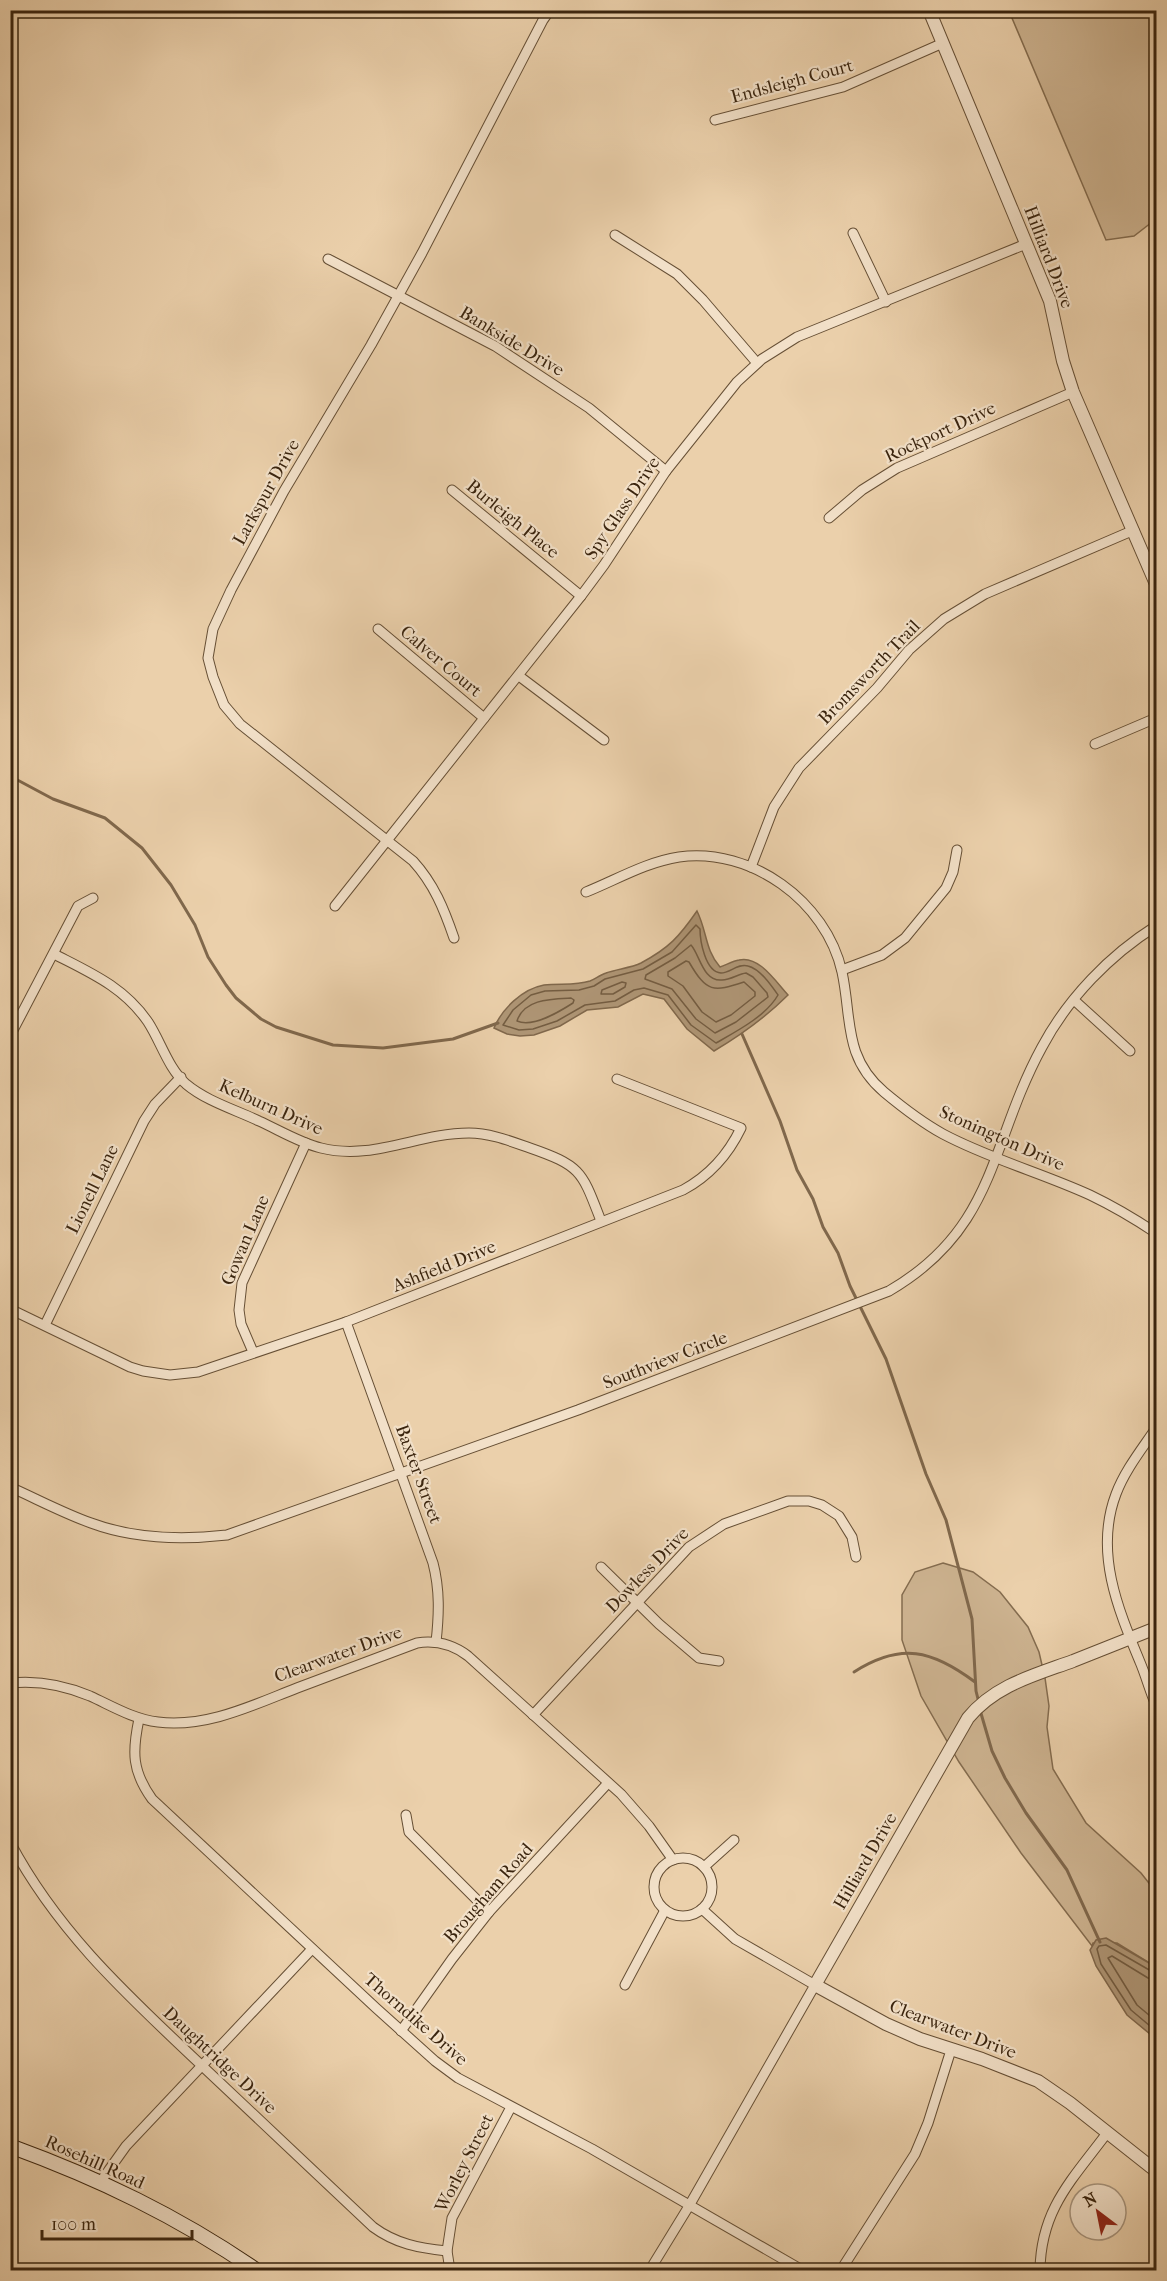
<svg xmlns="http://www.w3.org/2000/svg" width="1167" height="2281" font-family="'IM FELL French Canon',serif">
	<style>
		.green { fill: #cdb390; stroke: #846c4f; stroke-width: 1.5 }
		.water { fill: #af9676; stroke: #80684c; stroke-width: 1.5 }
		.lines { fill: none; stroke-linecap: round; stroke-linejoin: round }
		.shore { stroke: #745d42; stroke-width: 1.5 }
		.stream { stroke: #80684c; stroke-width: 3 }
		.minor-casing { stroke: #664f35; stroke-width: 11 }
		.tertiary-casing { stroke: #664f35; stroke-width: 14 }
		.secondary-casing { stroke: #3a240e; stroke-width: 16 }
		.minor { stroke: #f2e0c8; stroke-width: 9 }
		.tertiary { stroke: #f2e0c8; stroke-width: 12 }
		.secondary { stroke: #f2e0c8; stroke-width: 14 }
		.labels { text-anchor: middle; stroke-width: 4.5; stroke-linejoin: round; paint-order: stroke }
		.street-label { font-size: 18px; fill: #3a240e; stroke: #f2e0c8 }
	</style>
	<rect width="100%" height="100%" fill="#ebd0ab"/>
	<filter id="stains"><feTurbulence type="fractalNoise" baseFrequency=".00333" numOctaves="4"/><feColorMatrix values="0 0 0 0 .2 0 0 0 0 .09 0 0 0 0 .02 0 0 0 .5 -.17"/></filter>
	<radialGradient id="worn" r=".72"><stop offset=".6" stop-color="#630" stop-opacity="0"/><stop offset="1" stop-color="#630" stop-opacity=".3"/></radialGradient>
	<!-- green -->
	<g class="green">
		<path d="M1009,11H1156V219L1134,236L1106,240Z"/>
		<path d="M943,1563L973,1572L1000,1592L1028,1627L1039,1652L1045,1678L1049,1706L1047,1727L1053,1769L1086,1823L1141,1873L1156,1892V1967L1117,1943H1093L1092,1946L1021,1853L959,1762L921,1696L902,1640V1595L915,1572Z"/>
	</g>
	<!-- water -->
	<g class="water">
		<path d="M697,911C707,931 705,950 720,967C726,965 733,961 739,960C759,955 776,982 788,995C765,1018 741,1035 714,1051L687,1029L664,999L643,994L618,1007L587,1010L560,1026L534,1035L520,1036L507,1034L494,1028C502,1009 522,989 544,985C559,983 575,986 590,981C595,979 600,975 606,973C617,969 631,968 641,963C669,948 679,937 697,911Z"/>
		<path d="M1106,1938L1156,1967V2039L1127,2015L1096,1966L1090,1950L1096,1940Z"/>
	</g>
	<g class="lines">
		<!-- shore -->
		<g class="shore">
			<path d="M696,925L700,929C700,940 705,972 721,973C730,973 738,963 748,966C760,969 771,985 778,995C766,1016 737,1031 716,1043L691,1025L668,995L644,988L634,990L615,1001L585,1005L557,1021L533,1029L519,1030L503,1025L513,1010L531,995L545,991L579,990L594,986L605,979L643,969L672,952Z"/>
			<path d="M691,945C700,955 703,982 722,980C731,980 738,974 746,973L753,977L767,993L768,997L736,1022L715,1033L696,1019L672,989L645,979L646,975L675,958Z"/>
			<path d="M686,961L689,962C707,993 713,992 744,982L755,992V996L731,1015L716,1022L702,1012L683,986L668,976V972Z"/>
			<path d="M622,982L626,983L625,987L613,994H601L602,990Z"/>
			<path d="M571,998L574,1000L573,1003C559,1012 533,1028 517,1021C524,999 551,999 571,998Z"/>
			<path d="M1156,1972L1151,1971L1106,1945L1099,1946L1097,1949L1101,1964L1131,2010L1156,2031"/>
			<path d="M1156,1980L1148,1978L1112,1956L1108,1958L1137,2005L1156,2021"/>
		</g>
		<!-- stream -->
		<g class="stream">
			<path d="M10,776L53,799L105,818L142,848L171,885L195,925L208,957L226,985L236,998L261,1019L276,1027L333,1045L383,1048L453,1039L498,1023"/>
			<path d="M742,1034L780,1121L797,1170L813,1199L823,1227L838,1253L850,1286L886,1359L926,1474L946,1520L972,1619L976,1691L979,1703"/>
			<path d="M854,1672C901,1642 932,1650 975,1682"/>
			<path d="M980,1710L992,1751L1005,1778L1026,1813L1067,1870L1100,1942"/>
		</g>
		<defs>
			<g id="minor">
				<path d="M715,120L843,87L943,43"/>
				<path d="M853,233L886,302"/>
				<path d="M615,235L677,274L703,300L757,363"/>
				<path d="M328,259L495,346L589,408L666,471"/>
				<path d="M452,490L581,596"/>
				<path d="M829,518L862,490L897,468L1073,392"/>
				<path d="M378,629L484,718"/>
				<path d="M519,676L604,740"/>
				<path d="M1095,744L1156,718"/>
				<path d="M751,867L774,807L799,768L877,688L909,650L944,619L985,594L1134,530"/>
				<path d="M586,892C616,880 646,862 679,857C751,847 826,901 842,972C852,1018 843,1057 884,1092C902,1107 923,1123 943,1134C990,1159 1042,1173 1090,1195C1113,1206 1135,1219 1156,1233"/>
				<path d="M335,906L581,596L604,565L666,471L737,382L762,359L797,337L1026,244"/>
				<path d="M454,938C444,909 434,884 413,861L240,724L224,705L213,677L208,658L213,629L231,590L284,491L371,345L422,253L543,20L550,10"/>
				<path d="M54,954C91,973 124,987 148,1022C161,1042 168,1068 186,1084C206,1101 236,1110 259,1121C279,1130 300,1143 321,1148C373,1161 418,1133 469,1133C490,1133 510,1141 530,1148C582,1166 582,1172 601,1221"/>
				<path d="M842,970L882,955L905,938L946,888L953,872L957,850"/>
				<path d="M1074,1000L1130,1051"/>
				<path d="M10,1036L78,906L93,898"/>
				<path d="M10,1309L130,1367L143,1371L170,1375L198,1372L346,1322L683,1190C709,1176 728,1155 741,1128L617,1079"/>
				<path d="M346,1322L433,1563C440,1590 439,1615 436,1642"/>
				<path d="M45,1325L144,1121L155,1104L181,1077"/>
				<path d="M253,1352L241,1324L239,1310L242,1283L306,1143"/>
				<path d="M1156,1428C1142,1449 1125,1470 1116,1494C1094,1552 1118,1609 1140,1662C1146,1676 1150,1692 1156,1705"/>
				<path d="M10,1487C37,1499 63,1513 91,1523C134,1539 182,1540 227,1535L578,1410L889,1291C997,1228 989,1144 1042,1047C1068,998 1110,955 1156,926"/>
				<path d="M601,1567L659,1624L699,1658L719,1661"/>
				<path d="M10,1683C38,1680 64,1685 90,1696C112,1706 133,1719 158,1722C207,1728 253,1705 297,1688C337,1673 377,1658 417,1643C436,1640 452,1644 468,1656L621,1794L649,1826L673,1860"/>
				<path d="M533,1715L689,1547L724,1524L788,1501H809L822,1505L839,1516L852,1537L856,1557"/>
				<path d="M139,1719C132,1752 132,1771 152,1799L376,2008L435,2061L458,2078L592,2149L802,2270"/>
				<path d="M406,1815L409,1832L489,1912"/>
				<path d="M10,1842C57,1931 126,1994 198,2062C256,2117 315,2172 373,2227C396,2244 419,2248 447,2251"/>
				<circle cx="683" cy="1887" r="29"/>
				<path d="M704,1867L734,1840"/>
				<path d="M625,1985L665,1910"/>
				<path d="M401,2031L452,1959L489,1912L608,1783"/>
				<path d="M101,2181L126,2146L312,1949"/>
				<path d="M651,2268L689,2206L815,1985L735,1939L702,1909"/>
				<path d="M450,2270L447,2251L452,2218L511,2107"/>
				<path d="M841,2270L915,2154L928,2123L951,2050"/>
				<path d="M1040,2270C1041,2209 1072,2180 1107,2133"/>
			</g>
			<g id="tertiary">
				<path d="M929,10L1050,301L1063,361L1073,392L1156,584"/>
				<path d="M1156,1628C1129,1639 1101,1650 1073,1661C1035,1675 995,1685 968,1718L815,1985L886,2024L920,2039L982,2059L1038,2081L1070,2103L1156,2171"/>
			</g>
			<path id="secondary" d="M10,2146C100,2179 177,2216 256,2270"/>
		</defs>
		<!-- minor casing -->
		<use href="#minor" class="minor-casing"/>
		<!-- tertiary casing -->
		<use href="#tertiary" class="tertiary-casing"/>
		<!-- secondary casing -->
		<use href="#secondary" class="secondary-casing"/>
		<!-- minor -->
		<use href="#minor" class="minor"/>
		<!-- tertiary -->
		<use href="#tertiary" class="tertiary"/>
		<!-- secondary -->
		<use href="#secondary" class="secondary"/>
	</g>
	<g class="labels">
		<!-- street labels -->
		<g class="street-label">
			<text transform="translate(792 81) rotate(-15)" y="6">Endsleigh Court</text>
			<text transform="translate(1049 257) rotate(69)" y="6">Hilliard Drive</text>
			<text transform="translate(512 341) rotate(31)" y="6">Bankside Drive</text>
			<text transform="translate(940 432) rotate(-25)" y="6">Rockport Drive</text>
			<text transform="translate(266 492) rotate(-61)" y="6">Larkspur Drive</text>
			<text transform="translate(622 508) rotate(-56)" y="6">Spy Glass Drive</text>
			<text transform="translate(513 519) rotate(39)" y="6">Burleigh Place</text>
			<text transform="translate(441 661) rotate(40)" y="6">Calver Court</text>
			<text transform="translate(869 672) rotate(-46)" y="6">Bromsworth Trail</text>
			<text transform="translate(271 1107) rotate(24)" y="6">Kelburn Drive</text>
			<text transform="translate(1002 1138) rotate(24)" y="6">Stonington Drive</text>
			<text transform="translate(92 1189) rotate(-64)" y="6">Lionell Lane</text>
			<text transform="translate(245 1240) rotate(-67)" y="6">Gowan Lane</text>
			<text transform="translate(444 1266) rotate(-22)" y="6">Ashfield Drive</text>
			<text transform="translate(665 1360) rotate(-21)" y="6">Southview Circle</text>
			<text transform="translate(419 1474) rotate(70)" y="6">Baxter Street</text>
			<text transform="translate(647 1570) rotate(-46)" y="6">Dowless Drive</text>
			<text transform="translate(338 1654) rotate(-20)" y="6">Clearwater Drive</text>
			<text transform="translate(865 1861) rotate(-60)" y="6">Hilliard Drive</text>
			<text transform="translate(488 1893) rotate(-49)" y="6">Brougham Road</text>
			<text transform="translate(416 2019) rotate(41)" y="6">Thorndike Drive</text>
			<text transform="translate(953 2029) rotate(21)" y="6">Clearwater Drive</text>
			<text transform="translate(220 2060) rotate(43)" y="6">Daughtridge Drive</text>
			<text transform="translate(95 2162) rotate(24)" y="6">Rosehill Road</text>
			<text transform="translate(464 2163) rotate(-63)" y="6">Worley Street</text>
		</g>
	</g>
	<!-- margin -->
	<rect width="1167" height="2281" fill="none" stroke="#ebd0ab" stroke-width="36"/>
	<rect x="12" y="12" width="1143" height="2257" fill="none" stroke="#3a240e" stroke-width="3"/>
	<rect x="18" y="18" width="1131" height="2245" fill="none" stroke="#3a240e" stroke-width="1.5"/>
	<!-- north arrow -->
	<g transform="translate(1098 2212) rotate(328)"><circle r="28" fill="#f2e0c8" stroke="#a8957e" stroke-width="1.5"/>
	<path d="M0-4.5L10 22L0 15L-10 22Z" fill="#8f2418"/>
	<text y="-9" font-size="16" font-weight="bold" text-anchor="middle" fill="#3a240e">N</text>
	</g>
	<!-- scale -->
	<path d="M42 2230v9h150v-9" fill="none" stroke="#3a240e" stroke-width="3"/>
	<text x="51" y="2230" font-size="18" fill="#3a240e" stroke="#f2e0c8" stroke-width="4.5" paint-order="stroke">100 m</text>
	<rect width="100%" height="100%" filter="url(#stains)"/>
	<rect width="100%" height="100%" fill="url(#worn)"/>
</svg>
